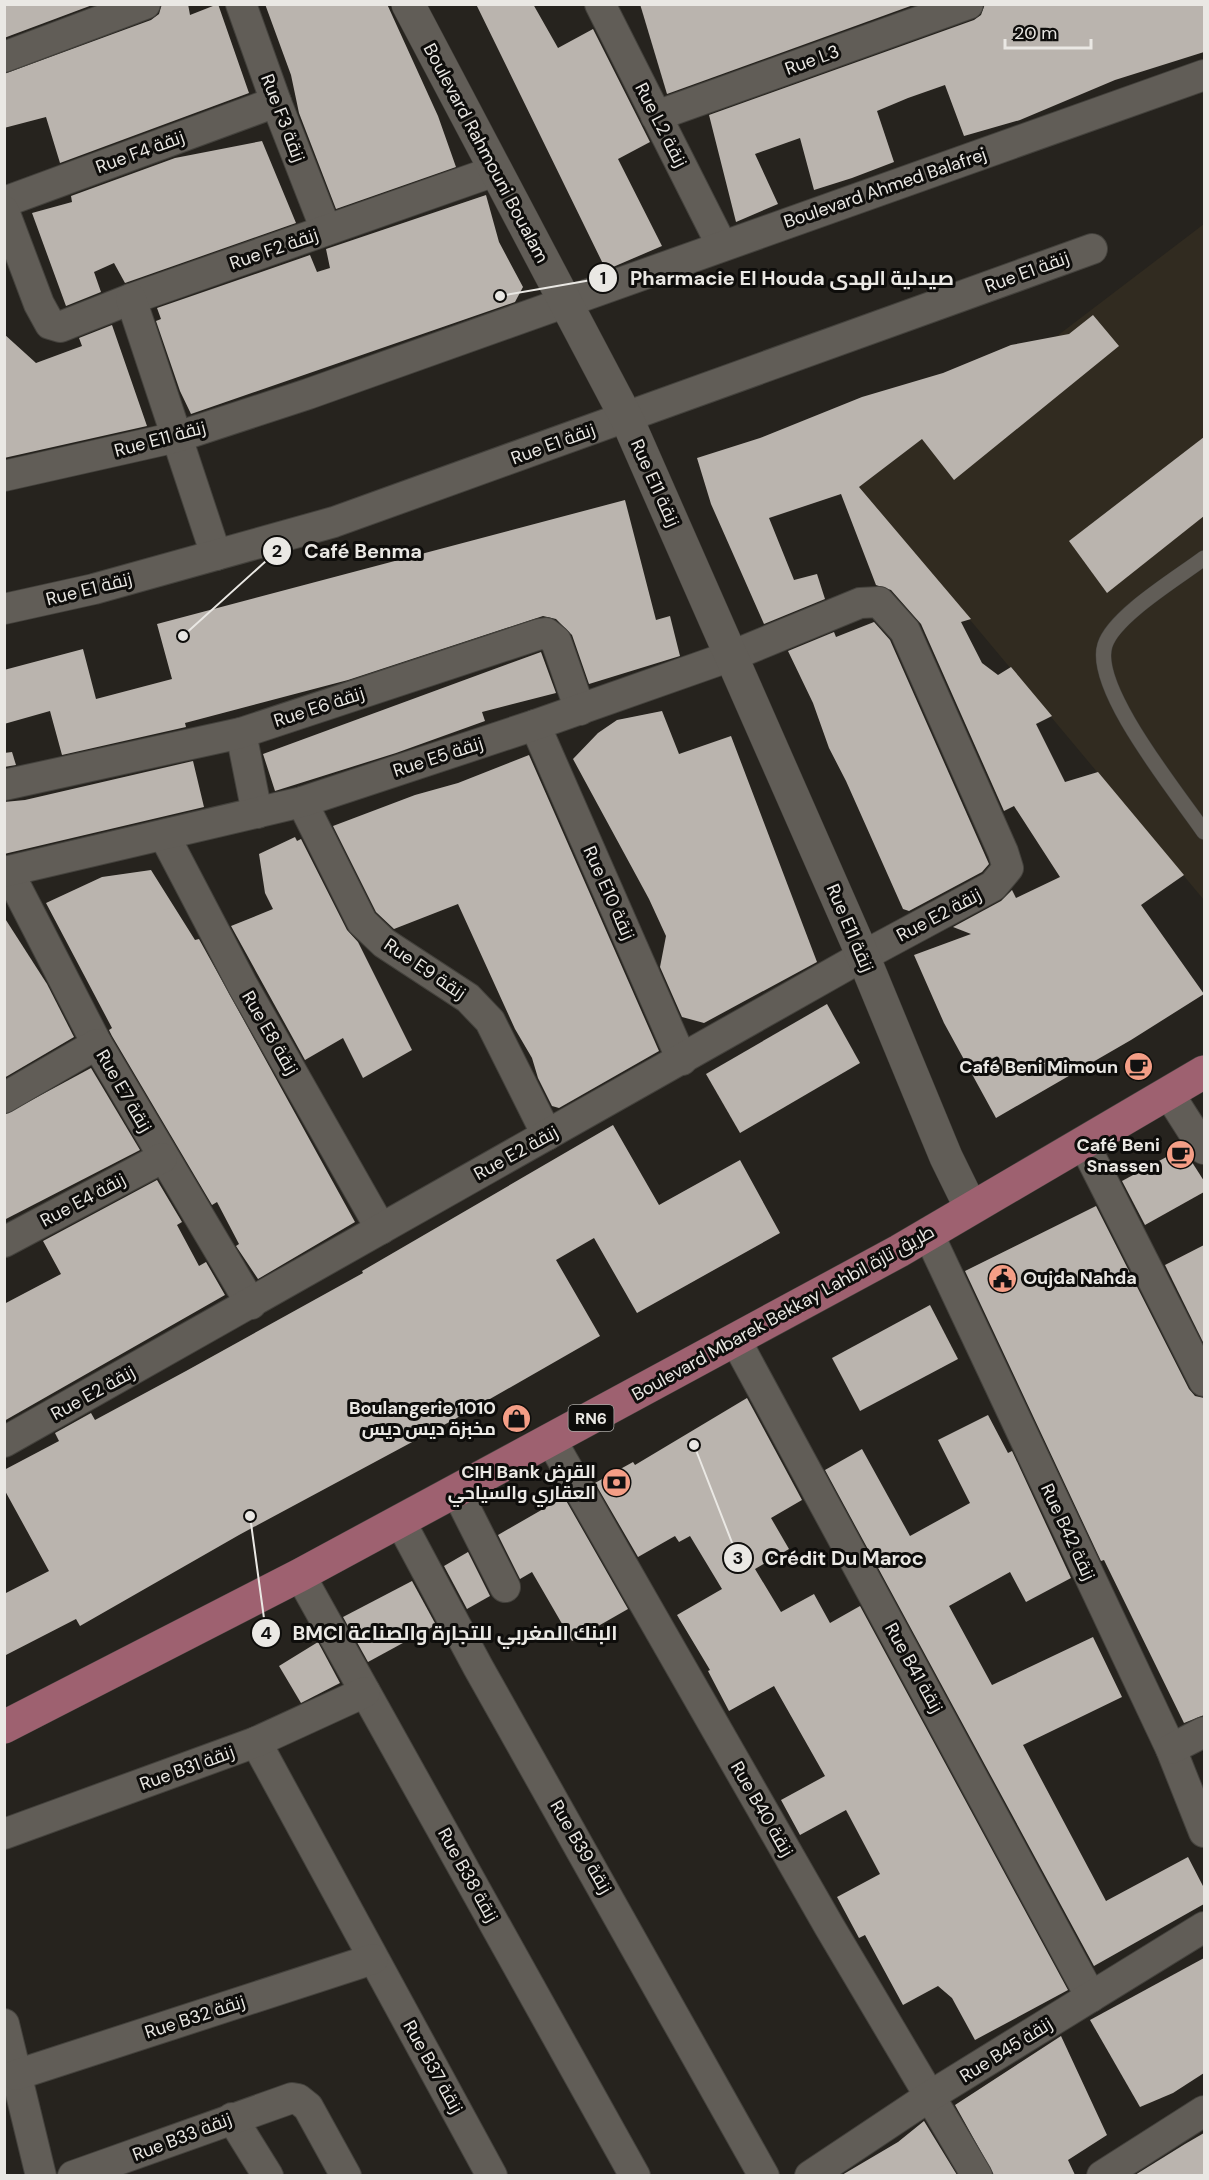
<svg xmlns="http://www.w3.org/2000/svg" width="1209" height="2180" font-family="'DM Sans',Cairo,sans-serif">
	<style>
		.built { fill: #312b20 }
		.building { fill: #bab4ae }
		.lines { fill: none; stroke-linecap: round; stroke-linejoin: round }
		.service-casing { stroke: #44423d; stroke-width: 16 }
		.minor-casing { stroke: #44423d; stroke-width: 32 }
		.tertiary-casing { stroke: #44423d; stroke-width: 34 }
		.primary-casing { stroke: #44423d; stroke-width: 34 }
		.service { stroke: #615d57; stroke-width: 15 }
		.minor { stroke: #615d57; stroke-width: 30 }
		.tertiary { stroke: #615d57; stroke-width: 33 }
		.primary { stroke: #9e6170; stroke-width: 33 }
		.labels { text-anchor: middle; stroke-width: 6; stroke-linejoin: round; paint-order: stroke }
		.shield { fill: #0e0d0b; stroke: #a8a6a3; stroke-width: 1.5 }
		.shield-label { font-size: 16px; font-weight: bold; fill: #eae8e4 }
		.street-label { font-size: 18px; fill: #eae8e4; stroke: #0e0d0b }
		.poi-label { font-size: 18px; font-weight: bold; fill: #eae8e4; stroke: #0e0d0b; text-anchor: end }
		.leader { fill: none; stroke: #eae8e4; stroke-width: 2 }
		.callout-dot { fill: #eae8e4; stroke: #0e0d0b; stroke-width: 2 }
		.mark-label { font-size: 18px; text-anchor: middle; font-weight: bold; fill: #111 }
		.callout-label { font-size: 20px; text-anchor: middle; font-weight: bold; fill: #eae8e4; stroke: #0e0d0b; stroke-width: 6; stroke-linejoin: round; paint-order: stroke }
	</style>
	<rect width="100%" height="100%" fill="#26231e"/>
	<!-- built -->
	<path class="built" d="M1204,224V900L859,487Z"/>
	<!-- building -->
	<g class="building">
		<path d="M4,4H95L4,38Z"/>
		<path d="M162,4H188L190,15L218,4L249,93L60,163L46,117L4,128V74L151,20L159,14Z"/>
		<path d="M265,4H387L438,116L456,167L336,209L299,113L291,75Z"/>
		<path d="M476,4H533L558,48L593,29L650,142L618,159L662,246L606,270Z"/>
		<path d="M640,4H916L667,94Z"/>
		<path d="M985,4H1204V52L1115,80L1020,120L964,136L945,85L908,98L877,111L894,162L852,178L814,190L800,138L755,154L778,204L736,222L709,115L974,20L981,15Z"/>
		<path d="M262,141L296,223L125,283L114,263L94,272L101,292L66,306L32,213L72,202L71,196L175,158Z"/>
		<path d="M486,195L499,242L523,287L515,302L191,414L180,391L156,321L161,319L157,308L310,255L317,272L330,268L326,249Z"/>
		<path d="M1093,315L1119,346L954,480L922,439L859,487L971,619L961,622L982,663L998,675L1011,667L1052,716L1036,724L1065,782L1098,772L1184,875L1141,905L1204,994L1131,1040L996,1118L944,1023L914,955L971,934L953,927L1001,901L1012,890L1016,898L1060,877L1014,806L1004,811L921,624L891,590L876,585L841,494L769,518L794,580L817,574L825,599L764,624L711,504L697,458L760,438L862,397L943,373L1011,345L1069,334Z"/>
		<path d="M112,325L147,426L4,458V334L36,363L82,346L79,338Z"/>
		<path d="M1204,437V516L1107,593L1069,541Z"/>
		<path d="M625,500L656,620L670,616L680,656L589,684L572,635L556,619L543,616L348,680L185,723L186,727L62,755L50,711L4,724V670L83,649L96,699L172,679L157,624Z"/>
		<path d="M874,622L890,640L989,864L982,872L909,911L903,909L846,781L829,748L813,703L788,651L834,632L836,637Z"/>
		<path d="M541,652L556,693L482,712L485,721L396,753L275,791L263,754Z"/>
		<path d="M662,711L679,754L731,736L817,962L704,1023L682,1017L660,967L666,936L649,899L573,759L598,733L617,720Z"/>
		<path d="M12,752L16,765L4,767V753Z"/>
		<path d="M529,755L659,1051L559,1108L552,1106L538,1078L532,1058L515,1029L458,904L394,929L376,912L333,826L415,795L458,783Z"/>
		<path d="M193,761L204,807L4,854V802L25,800Z"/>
		<path d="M295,837L297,841L301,839L347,930L358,942L412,1050L363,1078L343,1038L305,1060L231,926L273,909L265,893L259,854Z"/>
		<path d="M151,870L195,940L199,939L355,1222L258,1279L236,1246L239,1244L217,1202L212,1205L112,1036L109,1030L112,1028L46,903L102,877Z"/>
		<path d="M4,917L47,984L74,1037L4,1078Z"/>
		<path d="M827,1004L860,1063L740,1133L706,1074Z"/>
		<path d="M91,1068L140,1150L4,1220V1115Z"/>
		<path d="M613,1125L659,1205L740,1160L780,1233L637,1313L594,1238L556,1260L600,1336L455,1419L239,1535L80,1626L76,1619L4,1656V1594L49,1571L4,1489V1470L59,1441L55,1433L91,1413L95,1420L186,1371L363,1273L362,1271Z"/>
		<path d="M1183,1148L1204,1181V1192L1145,1225L1122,1181Z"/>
		<path d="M157,1180L182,1222L177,1225L199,1266L206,1262L225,1295L4,1421V1304L61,1274L43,1241Z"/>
		<path d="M1096,1206L1189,1389L1195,1396L1204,1398V1715L1184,1723L1104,1560L1101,1561L965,1271Z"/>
		<path d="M1204,1245V1344L1165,1265Z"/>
		<path d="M930,1305L958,1359L860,1411L832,1358Z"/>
		<path d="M747,1398L802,1500L771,1518L789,1549L755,1569L781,1612L814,1594L830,1623L860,1606L1068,1990L975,2040L952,1998L938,1986L903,2005L865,1935L859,1938L837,1897L880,1874L846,1810L800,1835L781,1800L825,1776L774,1686L729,1711L708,1671L710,1670L677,1615L722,1589L690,1536L679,1542L675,1536L638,1557L595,1483L633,1462L635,1465Z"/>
		<path d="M988,1415L1008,1453L1012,1451L1071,1578L1026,1602L1010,1572L949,1606L992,1685L1093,1637L1122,1697L1023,1745L1106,1901L1188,1857L1204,1888V1904L1094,1966L825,1470L862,1449L910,1536L970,1503L938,1440Z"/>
		<path d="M564,1497L628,1609L572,1641L532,1572L520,1579L498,1535Z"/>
		<path d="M468,1552L490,1596L467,1609L444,1566Z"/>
		<path d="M412,1581L436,1625L368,1662L343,1617Z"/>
		<path d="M318,1642L340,1683L301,1703L279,1666Z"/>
		<path d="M1204,1958V2073L1173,2093L1140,2107L1090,2020Z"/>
		<path d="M1061,2036L1107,2135L1068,2160L1075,2175H994L955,2105Z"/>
		<path d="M924,2121L957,2175H842L898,2142Z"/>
		<path d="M1204,2133V2175H1135L1185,2144Z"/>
	</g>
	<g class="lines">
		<defs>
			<path id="service" d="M1204,558C1179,577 1114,616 1105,645C1091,688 1179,795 1204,832"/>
			<g id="minor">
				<path d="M241,4L276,102L326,230"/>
				<path d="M600,4L722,246"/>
				<path d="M4,57L145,4"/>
				<path d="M656,116L968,4"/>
				<path d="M4,202L276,102"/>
				<path d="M4,211L39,304L50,324L60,327L131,299L495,171"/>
				<path d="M131,299L216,555"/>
				<path d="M4,476L177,437L308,394L1204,75"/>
				<path d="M4,609L94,589L334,522L1092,249"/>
				<path d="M535,725L682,1060"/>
				<path d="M241,733L257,813"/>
				<path d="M4,785L241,733L540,634L546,633L556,641L580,710"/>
				<path d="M302,802L362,922L384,943L468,998L490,1021L547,1135"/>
				<path d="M164,835L243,986L381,1229"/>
				<path d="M8,871L97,1044L251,1304"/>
				<path d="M4,872L302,802L535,725L731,656L860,603L879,602L905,631L1003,852L1008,868L993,886L863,956L4,1442"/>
				<path d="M1169,1094L1204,1149"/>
				<path d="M4,1098L97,1044"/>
				<path d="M1084,1144L1204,1381"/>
				<path d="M928,1233L1171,1749L1204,1832"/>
				<path d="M4,1242L162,1158"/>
				<path d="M735,1339L1091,1997"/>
				<path d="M551,1440L829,1926L977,2176"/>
				<path d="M456,1490L505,1587"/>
				<path d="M400,1521L478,1667L764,2176"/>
				<path d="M300,1575L635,2176"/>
				<path d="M256,1742L492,2176"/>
				<path d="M1171,1749L1204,1732"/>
				<path d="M4,1834L256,1742L365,1692"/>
				<path d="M4,2024L41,2176"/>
				<path d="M16,2075L373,1959"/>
				<path d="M232,2118L268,2176"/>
				<path d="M73,2176L292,2098L298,2099L308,2107L346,2176"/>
				<path d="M810,2176L930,2096L1204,1927"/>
				<path d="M1102,2176L1204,2111"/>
			</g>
			<path id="tertiary" d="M408,4L626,417L863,956L946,1157L971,1208"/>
			<path id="primary" d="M4,1727L300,1575L899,1251L1204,1072"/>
		</defs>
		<!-- service casing -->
		<use href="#service" class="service-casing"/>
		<!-- minor casing -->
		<use href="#minor" class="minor-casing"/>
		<!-- tertiary casing -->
		<use href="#tertiary" class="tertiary-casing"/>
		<!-- primary casing -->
		<use href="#primary" class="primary-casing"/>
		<!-- service -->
		<use href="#service" class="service"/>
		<!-- minor -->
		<use href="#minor" class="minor"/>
		<!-- tertiary -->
		<use href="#tertiary" class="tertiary"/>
		<!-- primary -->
		<use href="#primary" class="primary"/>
	</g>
	<!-- icons -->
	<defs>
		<symbol id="cafe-disc" viewBox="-11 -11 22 22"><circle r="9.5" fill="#f49e86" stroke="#0e0d0b"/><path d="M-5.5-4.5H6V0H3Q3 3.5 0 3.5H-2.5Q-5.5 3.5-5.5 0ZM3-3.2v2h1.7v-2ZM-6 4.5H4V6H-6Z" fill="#111"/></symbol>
		<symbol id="civic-disc" viewBox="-11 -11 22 22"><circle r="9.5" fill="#f49e86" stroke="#0e0d0b"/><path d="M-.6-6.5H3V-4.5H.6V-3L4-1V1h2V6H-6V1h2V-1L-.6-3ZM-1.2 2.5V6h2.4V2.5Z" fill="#111"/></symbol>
		<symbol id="shop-disc" viewBox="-11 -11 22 22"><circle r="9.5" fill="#f49e86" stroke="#0e0d0b"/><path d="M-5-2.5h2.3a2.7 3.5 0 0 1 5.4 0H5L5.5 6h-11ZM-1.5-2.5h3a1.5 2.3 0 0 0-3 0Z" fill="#111"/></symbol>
		<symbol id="bank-disc" viewBox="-11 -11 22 22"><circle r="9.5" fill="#f49e86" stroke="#0e0d0b"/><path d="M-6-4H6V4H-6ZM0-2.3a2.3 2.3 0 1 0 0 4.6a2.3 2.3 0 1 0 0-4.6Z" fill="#111"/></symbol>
	</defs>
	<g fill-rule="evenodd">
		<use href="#cafe-disc" x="1122" y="1050" width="33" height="33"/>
		<use href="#cafe-disc" x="1164" y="1138" width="33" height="33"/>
		<use href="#civic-disc" x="986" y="1262" width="33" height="33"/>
		<use href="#shop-disc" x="500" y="1402" width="33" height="33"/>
		<use href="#bank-disc" x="600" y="1466" width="33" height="33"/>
	</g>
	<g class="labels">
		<!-- shield labels -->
		<rect class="shield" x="568.5" y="1405" width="45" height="26" rx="4.5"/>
		<g class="shield-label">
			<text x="591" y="1424">RN6</text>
		</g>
		<!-- street labels -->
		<g class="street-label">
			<text transform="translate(812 60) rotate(-20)" y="6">Rue L3</text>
			<text transform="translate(283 118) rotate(69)" y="6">Rue F3 زنقة</text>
			<text transform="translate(661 125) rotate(63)" y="6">Rue L2 زنقة</text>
			<text transform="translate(140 152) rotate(-20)" y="6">Rue F4 زنقة</text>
			<text transform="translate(486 153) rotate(62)" y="6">Boulevard Rahmouni Boualam</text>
			<text transform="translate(885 188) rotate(-19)" y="6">Boulevard Ahmed Balafrej</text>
			<text transform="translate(274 249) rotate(-19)" y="6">Rue F2 زنقة</text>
			<text transform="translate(1027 272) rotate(-20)" y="6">Rue E1 زنقة</text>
			<text transform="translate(160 439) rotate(-15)" y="6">Rue E11 زنقة</text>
			<text transform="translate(553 444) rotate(-20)" y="6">Rue E1 زنقة</text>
			<text transform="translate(655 483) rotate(66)" y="6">Rue E11 زنقة</text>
			<text transform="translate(89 589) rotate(-14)" y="6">Rue E1 زنقة</text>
			<text transform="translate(319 707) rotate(-18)" y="6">Rue E6 زنقة</text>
			<text transform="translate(438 757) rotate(-18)" y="6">Rue E5 زنقة</text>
			<text transform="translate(609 893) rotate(66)" y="6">Rue E10 زنقة</text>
			<text transform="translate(939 915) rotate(-28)" y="6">Rue E2 زنقة</text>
			<text transform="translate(850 928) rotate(67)" y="6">Rue E11 زنقة</text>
			<text transform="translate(425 969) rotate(34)" y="6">Rue E9 زنقة</text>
			<text transform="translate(270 1033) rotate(60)" y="6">Rue E8 زنقة</text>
			<text transform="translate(124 1091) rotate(60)" y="6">Rue E7 زنقة</text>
			<text transform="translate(516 1153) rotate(-29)" y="6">Rue E2 زنقة</text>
			<text transform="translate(83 1200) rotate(-28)" y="6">Rue E4 زنقة</text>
			<text transform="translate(783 1313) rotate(-29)" y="6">Boulevard Mbarek Bekkay Lahbil طريق تازة</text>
			<text transform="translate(93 1393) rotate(-29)" y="6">Rue E2 زنقة</text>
			<text transform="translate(1068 1532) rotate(65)" y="6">Rue B42 زنقة</text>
			<text transform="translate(914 1668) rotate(61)" y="6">Rue B41 زنقة</text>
			<text transform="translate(187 1768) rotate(-20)" y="6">Rue B31 زنقة</text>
			<text transform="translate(762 1809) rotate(60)" y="6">Rue B40 زنقة</text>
			<text transform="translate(581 1847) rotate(60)" y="6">Rue B39 زنقة</text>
			<text transform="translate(468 1875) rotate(61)" y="6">Rue B38 زنقة</text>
			<text transform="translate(195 2017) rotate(-18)" y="6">Rue B32 زنقة</text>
			<text transform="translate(1006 2050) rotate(-32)" y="6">Rue B45 زنقة</text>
			<text transform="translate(433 2067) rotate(61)" y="6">Rue B37 زنقة</text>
			<text transform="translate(182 2137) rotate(-21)" y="6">Rue B33 زنقة</text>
		</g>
		<!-- poi labels -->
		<g class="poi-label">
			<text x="1118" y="1073">Café Beni Mimoun</text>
			<text x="1160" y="1151">Café Beni<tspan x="1160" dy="21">Snassen</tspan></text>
			<text x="1023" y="1284" text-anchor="start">Oujda Nahda</text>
			<text x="496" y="1414">Boulangerie 1010<tspan x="496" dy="21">مخبزة ديس ديس</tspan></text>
			<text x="596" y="1478">CIH Bank القرض<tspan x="596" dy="21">العقاري والسياحي</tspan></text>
		</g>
	</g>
	<!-- callouts -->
	<path class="leader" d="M500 296L603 278M183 636L277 551M694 1445L738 1558M250 1516L266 1633"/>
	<g class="callout-dot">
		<circle cx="500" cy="296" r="6"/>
		<circle cx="183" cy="636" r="6"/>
		<circle cx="694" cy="1445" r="6"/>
		<circle cx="250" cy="1516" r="6"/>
		<circle cx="603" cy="278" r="15"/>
		<circle cx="277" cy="551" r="15"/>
		<circle cx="738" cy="1558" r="15"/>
		<circle cx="266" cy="1633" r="15"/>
	</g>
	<g class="mark-label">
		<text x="603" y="284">1</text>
		<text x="277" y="557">2</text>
		<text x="738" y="1564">3</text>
		<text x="266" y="1639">4</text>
	</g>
	<g class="callout-label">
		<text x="792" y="285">Pharmacie El Houda صيدلية الهدى</text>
		<text x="363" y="558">Café Benma</text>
		<text x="844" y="1565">Crédit Du Maroc</text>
		<text x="455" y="1640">BMCI البنك المغربي للتجارة والصناعة</text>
	</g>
	<!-- border -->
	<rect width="1209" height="2180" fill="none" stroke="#eae8e4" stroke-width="12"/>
	<!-- scale -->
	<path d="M1005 39v9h86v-9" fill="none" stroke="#eae8e4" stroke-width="3"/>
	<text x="1014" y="39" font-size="18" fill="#eae8e4" stroke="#0e0d0b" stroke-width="4.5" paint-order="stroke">20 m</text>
</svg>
